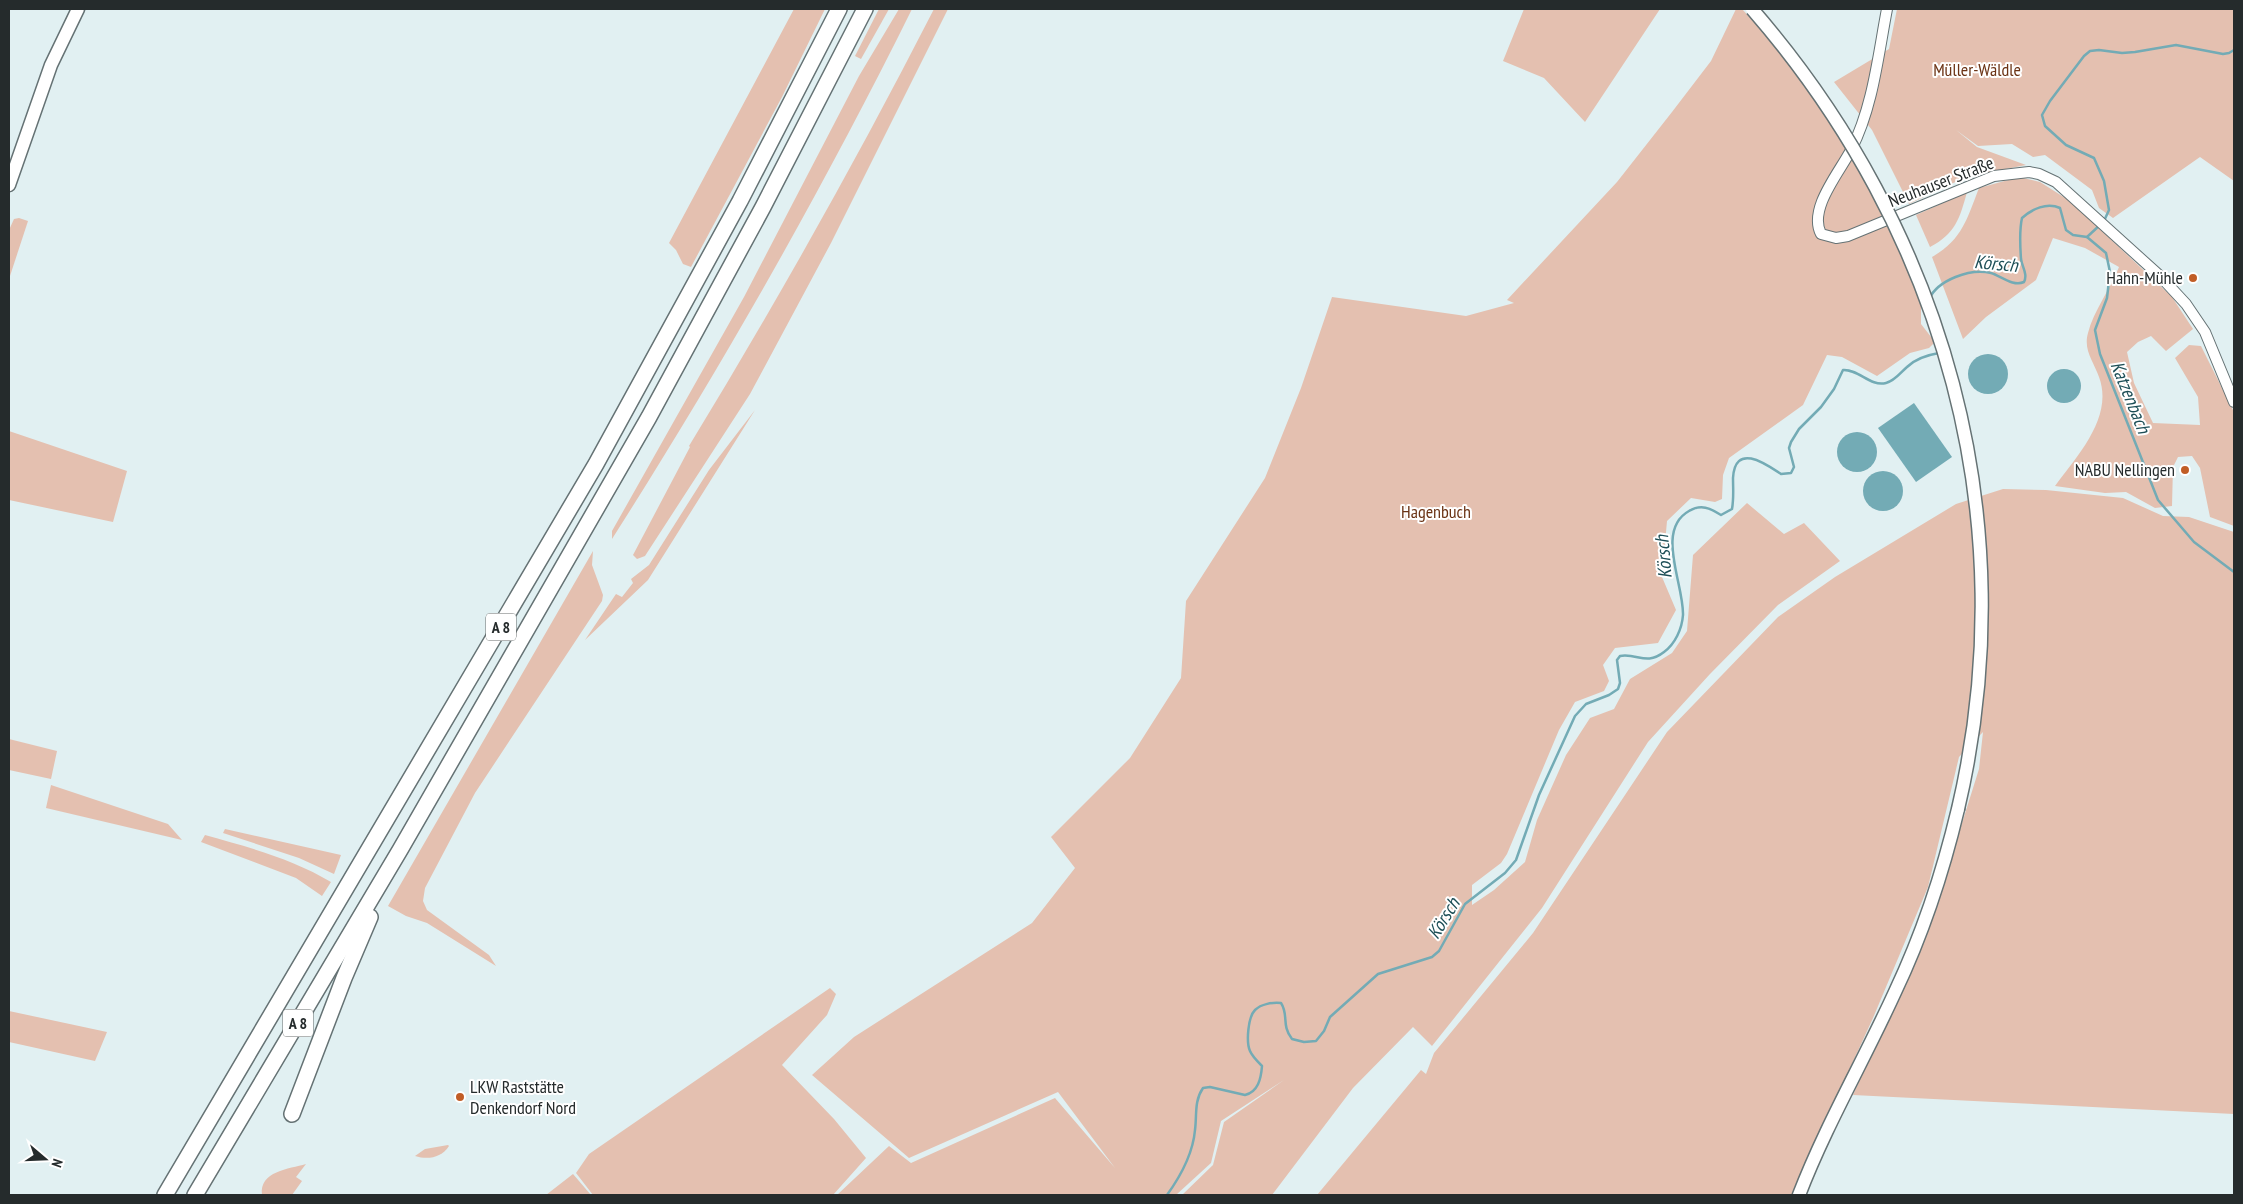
<svg xmlns="http://www.w3.org/2000/svg" width="2243" height="1204" font-family="'PT Sans Narrow',sans-serif">
	<style>
		.green { fill: #e4c0b0 }
		.water { fill: #73abb5 }
		.lines { fill: none; stroke-linecap: round; stroke-linejoin: round }
		.stream { stroke: #73abb5; stroke-width: 2.5 }
		.minor-casing { stroke: #657274; stroke-width: 12 }
		.major-casing { stroke: #657274; stroke-width: 15 }
		.highway-casing { stroke: #657274; stroke-width: 18 }
		.minor { stroke: #fff; stroke-width: 10 }
		.major { stroke: #fff; stroke-width: 12 }
		.highway { stroke: #fff; stroke-width: 15 }
		.major-bridge-casing { stroke: #657274; stroke-width: 15; stroke-linecap: butt }
		.major-bridge { stroke: #fff; stroke-width: 12 }
		.poi-dot { fill: #c15d26; stroke: #fff; stroke-width: 2 }
		.labels { text-anchor: middle; stroke-width: 4; stroke-linejoin: round; paint-order: stroke }
		.shield { fill: #fff; stroke: #666b6b; stroke-width: 1 }
		.shield-label { font-size: 16px; font-weight: bold; fill: #252b2c }
		.park-label { font-size: 18px; fill: #6b3315; stroke: #fff }
		.street-label { font-size: 18px; fill: #252b2c; stroke: #fff }
		.poi-label { font-size: 18px; fill: #252b2c; stroke: #fff; text-anchor: end }
		.water-label { font-size: 19px; font-style: italic; fill: #1d4e56; stroke: #fff }
	</style>
	<rect width="100%" height="100%" fill="#e1f0f2"/>
	<!-- green -->
	<g class="green">
		<path d="M794,9H825L782,97L691,267L683,264L676,250L669,243Z"/>
		<path d="M879,9H889L861,59L855,56Z"/>
		<path d="M899,9H912C820,195 717,374 612,539V531L744,297L859,76Z"/>
		<path d="M934,9H948L831,243L750,394L645,556L637,559L633,555L690,447L689,446C776,303 858,158 934,9Z"/>
		<path d="M1524,9H1660L1585,122L1544,78L1503,61Z"/>
		<path d="M1736,9H1742L1784,54L1827,112L1901,240L1924,292L1921,307V324L1935,342L1929,348L1910,353L1877,376L1842,357L1827,355L1803,405L1729,458L1723,475L1722,499L1715,502L1691,498L1667,521L1662,577L1676,610L1658,643L1615,648L1603,665L1609,681L1604,691L1575,702L1559,730L1507,854L1501,863L1472,885V905L1494,890L1525,862L1537,820L1566,755L1590,718L1614,709L1630,679L1672,653L1687,631L1693,555L1747,503L1784,534L1804,523L1840,561L1778,605L1710,674L1648,742L1542,908L1432,1046L1413,1027L1353,1088L1272,1195H1182L1213,1165L1224,1122L1284,1080L1221,1121L1211,1163L1176,1195H837L889,1146L911,1163L1055,1098L1115,1168L1058,1092L909,1158L812,1075L854,1037L1032,923L1075,868L1051,837L1130,758L1181,678L1186,601L1265,478L1301,388L1332,297L1466,316L1514,303L1507,300L1617,182L1672,112L1711,61Z"/>
		<path d="M1897,9H2234V181L2200,157L2113,218L2099,208L2092,190L2045,155L2033,157L2012,144L1978,146L1956,130L1977,147L2026,165L1966,177L1909,204L1872,130L1834,82L1889,49Z"/>
		<path d="M2019,177L2040,182L2070,201L2172,297L2193,329L2166,351L2151,336L2138,342L2127,352L2134,383L2153,423L2200,425L2198,397L2175,358L2189,345L2201,346L2234,412V526L2210,517L2200,468L2192,456L2178,457L2173,467L2172,506L2155,508L2126,492L2105,493L2055,486C2077,456 2114,417 2099,377C2094,362 2083,350 2088,333C2093,312 2111,288 2119,267L2085,248L2053,238L2036,280L1986,317L1963,339L1932,257C1962,240 1967,219 1979,188Z"/>
		<path d="M1967,192C1960,218 1955,234 1930,247L1916,215Z"/>
		<path d="M19,218L28,221L9,279V230L14,219Z"/>
		<path d="M755,410L648,580L585,640L616,594L622,597L633,583L631,579L649,565L709,470Z"/>
		<path d="M9,431L127,471L113,522L9,500Z"/>
		<path d="M2003,489L2046,490L2123,498L2163,516L2189,517L2234,532V1114L1853,1095L1931,922L1979,769L1983,732L1959,757L1928,887L1873,1018L1792,1195H1317L1421,1070L1426,1074L1434,1053L1533,933L1667,732L1778,617L1835,577L1956,504Z"/>
		<path d="M593,551L592,565L603,595L602,601L475,793L425,888L423,901L427,910L489,955L496,966L427,923L406,916L388,906Z"/>
		<path d="M9,739L57,751L51,779L9,770Z"/>
		<path d="M51,785L168,824L182,840L46,808Z"/>
		<path d="M225,829L341,855L334,874L299,858L223,833Z"/>
		<path d="M205,835C248,847 293,859 331,882L322,896L296,878L201,842Z"/>
		<path d="M830,988L836,994L827,1015L782,1065L834,1119L866,1158L833,1195H593L576,1173L589,1154Z"/>
		<path d="M9,1011L107,1032L95,1061L9,1042Z"/>
		<path d="M448,1145L449,1146C441,1158 428,1160 415,1156L425,1149Z"/>
		<path d="M306,1164L296,1177L302,1181L292,1195H262C259,1171 289,1169 306,1164Z"/>
		<path d="M573,1174L591,1195H546Z"/>
	</g>
	<!-- water -->
	<g class="water">
		<circle cx="1988" cy="374" r="20"/>
		<circle cx="2064" cy="386" r="17"/>
		<path d="M1914,403L1952,457L1916,482L1878,428Z"/>
		<circle cx="1857" cy="452" r="20"/>
		<circle cx="1883" cy="491" r="20"/>
	</g>
	<g class="lines">
		<!-- stream -->
		<g class="stream">
			<path d="M2104,221L2109,210L2104,181L2094,158L2066,145L2045,126L2042,115L2050,101L2084,56L2090,51L2099,50L2122,53L2135,52L2176,45L2223,54L2229,53L2234,50"/>
			<path d="M2087,237L2106,253L2110,272L2107,298L2095,330L2100,354L2158,500L2194,542L2234,572"/>
			<path d="M1929,299C1938,280 1970,268 1991,273C2001,276 2013,287 2024,282C2028,274 2022,267 2021,259C2020,245 2019,231 2022,218C2032,209 2047,202 2060,208L2066,230L2073,235L2087,237L2100,225"/>
			<path d="M1167,1195C1180,1177 1193,1153 1195,1130C1197,1115 1194,1101 1203,1088L1210,1087L1245,1095C1258,1092 1261,1079 1262,1066C1258,1062 1252,1056 1250,1051C1246,1042 1248,1017 1255,1010C1261,1004 1273,1002 1281,1003C1289,1015 1281,1025 1292,1039L1304,1042L1316,1041L1324,1031L1330,1017L1378,974L1432,957L1439,951L1465,904L1505,873L1516,860L1539,795L1575,716L1586,704L1609,695L1618,689L1620,683L1617,660L1620,656C1638,653 1646,666 1664,652C1675,644 1682,629 1683,615C1684,584 1655,530 1689,511C1701,504 1710,508 1721,515L1732,509C1734,498 1733,489 1733,478C1735,442 1766,464 1781,474L1791,473L1794,467L1789,448L1791,442L1799,429L1821,407L1834,389L1843,370C1859,369 1870,387 1886,383C1895,381 1901,372 1907,367C1916,358 1927,355 1939,353"/>
		</g>
		<defs>
			<path id="minor" d="M1887,9C1878,56 1873,107 1851,150C1839,173 1808,209 1821,234L1836,238L1848,236L1994,176L2029,172L2039,174L2056,182L2160,276L2186,304L2205,332L2234,402"/>
			<g id="major">
				<path d="M9,185L51,65L78,9"/>
				<path d="M1799,1195C1826,1125 1864,1060 1895,992C1923,933 1943,872 1958,809"/>
			</g>
			<g id="highway">
				<path d="M292,1114L344,978L370,917"/>
				<path d="M165,1195L596,464L740,201L839,9"/>
				<path d="M195,1195L400,850L649,417L763,207L865,9"/>
			</g>
		</defs>
		<!-- minor casing -->
		<use href="#minor" class="minor-casing"/>
		<!-- major casing -->
		<use href="#major" class="major-casing"/>
		<!-- highway casing -->
		<use href="#highway" class="highway-casing"/>
		<!-- minor -->
		<use href="#minor" class="minor"/>
		<!-- major -->
		<use href="#major" class="major"/>
		<!-- highway -->
		<use href="#highway" class="highway"/>
		<defs>
			<path id="major-bridge" d="M1752,9C1945,231 2026,520 1958,809"/>
		</defs>
		<!-- major-bridge casing -->
		<use href="#major-bridge" class="major-bridge-casing"/>
		<!-- major-bridge -->
		<use href="#major-bridge" class="major-bridge"/>
	</g>
	<!-- markers -->
	<g class="poi-dot">
		<circle cx="2193" cy="278" r="5"/>
		<circle cx="2185" cy="470" r="5"/>
		<circle cx="460" cy="1097" r="5"/>
	</g>
	<g class="labels">
		<!-- shield labels -->
		<g class="shield">
			<rect x="486" y="613.5" width="30" height="27" rx="4"/>
			<rect x="283" y="1009.5" width="30" height="27" rx="4"/>
		</g>
		<g class="shield-label">
			<text x="501" y="633">A 8</text>
			<text x="298" y="1029">A 8</text>
		</g>
		<!-- park labels -->
		<g class="park-label">
			<text x="1977" y="76">Müller-Wäldle</text>
			<text x="1436" y="518">Hagenbuch</text>
		</g>
		<!-- street labels -->
		<g class="street-label">
			<text transform="translate(1941 182) rotate(-21)" y="6">Neuhauser Straße</text>
		</g>
		<!-- poi labels -->
		<g class="poi-label">
			<text x="2183" y="284">Hahn-Mühle</text>
			<text x="2175" y="476">NABU Nellingen</text>
			<text x="470" y="1093" text-anchor="start">LKW Raststätte<tspan x="470" dy="21">Denkendorf Nord</tspan></text>
		</g>
		<!-- water labels -->
		<g class="water-label">
			<text transform="translate(1996 263) rotate(5)" y="7">Körsch</text>
			<text transform="translate(2131 397) rotate(68)" y="7">Katzenbach</text>
			<text transform="translate(1663 557) rotate(-95)" y="7">Körsch</text>
			<text transform="translate(1443 918) rotate(-58)" y="7">Körsch</text>
		</g>
	</g>
	<!-- border -->
	<rect width="2243" height="1204" fill="none" stroke="#252b2c" stroke-width="20"/>
	<!-- north arrow -->
	<g transform="translate(45 1159) rotate(109)" stroke="#ffffff" stroke-width="4" paint-order="stroke">
	<path d="M0-4L9 19L0 12L-9 19Z" fill="#252b2c"/>
	<text y="-8" font-size="14" font-weight="bold" text-anchor="middle" fill="#252b2c">N</text>
	</g>
</svg>
